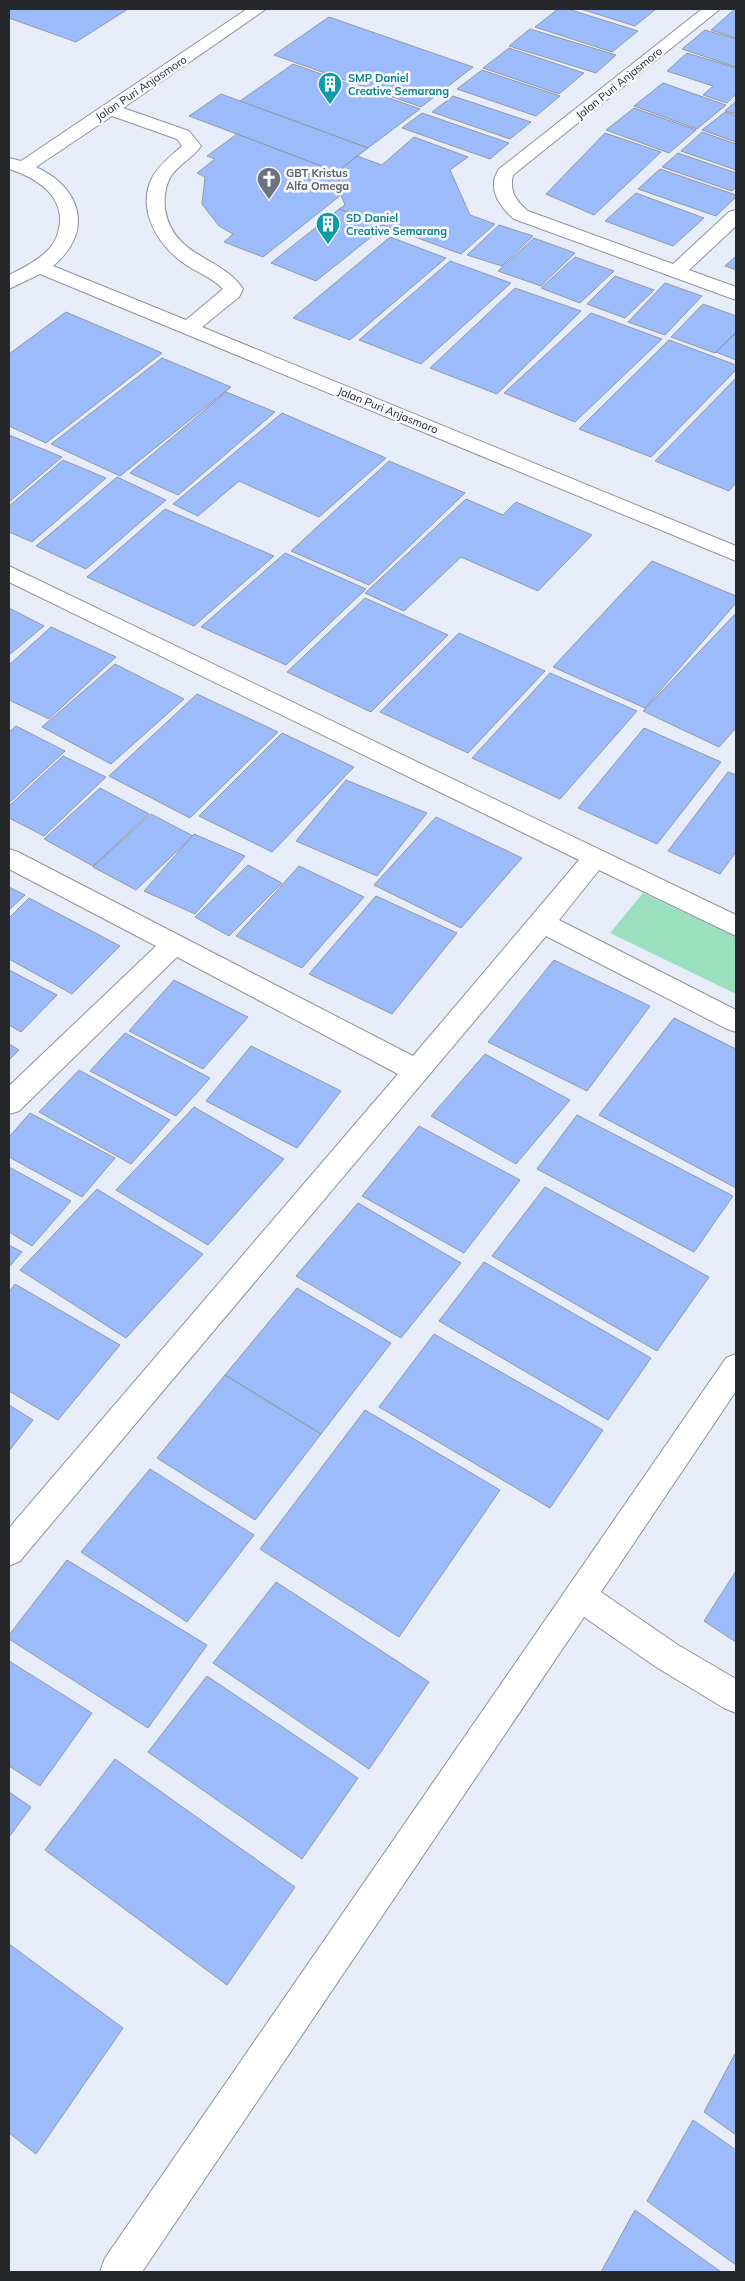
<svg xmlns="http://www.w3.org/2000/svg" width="745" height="2281" font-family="Mulish,sans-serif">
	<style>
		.green { fill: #9adfbe }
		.building { fill: #9cbbfb; stroke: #9398a2 }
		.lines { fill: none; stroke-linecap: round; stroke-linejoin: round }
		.minor-casing { stroke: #8d929c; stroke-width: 2 }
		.minor { fill: #fff; fill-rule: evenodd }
		.labels { text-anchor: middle; stroke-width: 5; stroke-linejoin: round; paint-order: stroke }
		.far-culture-label { font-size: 11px; font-weight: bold; fill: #0d838f; stroke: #f8fafe; text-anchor: start }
		.far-street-label { font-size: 11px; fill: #25272b; stroke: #f8fafe }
		.far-worship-label { font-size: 11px; font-weight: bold; fill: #5b616d; stroke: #f8fafe; text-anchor: start }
	</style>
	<rect width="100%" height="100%" fill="#e7edf8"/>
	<!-- green -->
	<path class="green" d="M643,893L736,937V994L610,933Z"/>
	<!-- building -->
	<g class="building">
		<path d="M9,9H128L76,42L9,18Z"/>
		<path d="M558,9H568L638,31L612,52L535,27Z"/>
		<path d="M581,9H656L635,26Z"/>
		<path d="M735,9H736V38L711,30Z"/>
		<path d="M329,17L473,67L421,107L274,55Z"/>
		<path d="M530,29L616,55L596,73L509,46Z"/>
		<path d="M705,30L736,39V67L682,49Z"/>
		<path d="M509,48L584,73L559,94L483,68Z"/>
		<path d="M687,53L736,68V94L727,103L703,95L713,86L667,71Z"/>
		<path d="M293,64L420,109L368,148L240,101Z"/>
		<path d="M482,70L560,96L536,116L457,89Z"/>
		<path d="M663,83L726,105L697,129L634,106Z"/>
		<path d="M221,94L240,101L368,148L337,172L189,116Z"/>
		<path d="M453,96L531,122L510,139L432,112Z"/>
		<path d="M736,101V114L725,111Z"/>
		<path d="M634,108L696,130L669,153L606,130Z"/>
		<path d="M725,112L736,116V142L702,130Z"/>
		<path d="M422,113L509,143L490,159L402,128Z"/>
		<path d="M702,132L736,144V170L681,151Z"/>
		<path d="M605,133L661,152L594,215L546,194Z"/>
		<path d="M237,134L337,172L341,195L263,257L224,242L233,234L219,226L202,204L205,177L197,173L215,159L207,156Z"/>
		<path d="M414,137L468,157L450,170L470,215L495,224L461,254L339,209L345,205L341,195L337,172L357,156L382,165Z"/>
		<path d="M678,153L736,173V187L732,191L662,167Z"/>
		<path d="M660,169L736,195V197L716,216L638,189Z"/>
		<path d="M636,193L704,218L673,246L605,221Z"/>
		<path d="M339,209L385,226L316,281L271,263Z"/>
		<path d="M499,225L533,236L502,266L467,255Z"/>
		<path d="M390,237L446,258L350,340L293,318Z"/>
		<path d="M534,238L575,253L541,286L498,271Z"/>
		<path d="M736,256V270L725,266Z"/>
		<path d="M575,257L614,271L580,303L541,288Z"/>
		<path d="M450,261L511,283L421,364L359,340Z"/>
		<path d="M615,276L654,290L625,318L587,304Z"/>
		<path d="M665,283L702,296L665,335L628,322Z"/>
		<path d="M515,288L581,311L497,394L430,368Z"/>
		<path d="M703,304L736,316V332L715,353L671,337Z"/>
		<path d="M66,312L162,353L46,443L9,426V354Z"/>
		<path d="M591,313L662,339L575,422L504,393Z"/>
		<path d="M736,333V360L716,352Z"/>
		<path d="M669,340L736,365V370L651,457L579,429Z"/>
		<path d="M162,358L231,387L120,476L51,444Z"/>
		<path d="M736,378V483L729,491L655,461Z"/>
		<path d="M226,392L275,412L178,495L130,473Z"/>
		<path d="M282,413L386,458L319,517L239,481L198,516L173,504Z"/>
		<path d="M9,435L62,457L9,502Z"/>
		<path d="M63,460L106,478L32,542L9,532V506Z"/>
		<path d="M389,461L465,493L369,585L291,551Z"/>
		<path d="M117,477L166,500L86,569L36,546Z"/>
		<path d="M466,499L503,515L516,502L592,535L538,591L461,557L404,611L365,593Z"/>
		<path d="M165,509L274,556L194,626L87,577Z"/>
		<path d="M285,553L366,589L286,665L201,627Z"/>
		<path d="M652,561L736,596V603L645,708L553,667Z"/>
		<path d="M365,598L448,635L371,712L287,672Z"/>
		<path d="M9,608L44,626L9,655Z"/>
		<path d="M736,613V728L719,747L643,711Z"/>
		<path d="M51,627L116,657L49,719L9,700V665Z"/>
		<path d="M459,633L545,671L468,753L380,712Z"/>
		<path d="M115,664L184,699L111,764L42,727Z"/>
		<path d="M550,673L637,711L560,799L472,758Z"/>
		<path d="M197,694L278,732L190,818L109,776Z"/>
		<path d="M16,726L65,751L9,803V732Z"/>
		<path d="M644,728L721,762L657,844L578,808Z"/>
		<path d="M282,733L354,767L272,852L199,816Z"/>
		<path d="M63,756L106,777L44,836L9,818V806Z"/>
		<path d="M728,772L736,775V852L720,874L668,851Z"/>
		<path d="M346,780L427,813L377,876L296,841Z"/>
		<path d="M100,788L149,814L93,866L44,839Z"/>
		<path d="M151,814L193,836L136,890L93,867Z"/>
		<path d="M436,817L522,858L461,928L374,885Z"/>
		<path d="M194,834L245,856L195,914L144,891Z"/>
		<path d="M248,865L282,883L229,936L195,917Z"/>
		<path d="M299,866L364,897L302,968L236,936Z"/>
		<path d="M9,887L25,895L9,910Z"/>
		<path d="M376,896L457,933L392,1014L309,974Z"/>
		<path d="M29,898L120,946L72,994L9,959V918Z"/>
		<path d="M554,960L650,1006L587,1091L488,1042Z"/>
		<path d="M9,970L57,995L21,1032L9,1025Z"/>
		<path d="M174,980L248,1017L203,1069L129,1031Z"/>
		<path d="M674,1018L736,1049V1188L599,1115Z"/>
		<path d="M125,1033L210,1078L176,1116L90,1071Z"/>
		<path d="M9,1044L19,1050L9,1060Z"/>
		<path d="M251,1046L341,1091L297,1148L206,1101Z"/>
		<path d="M485,1054L570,1100L516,1164L431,1116Z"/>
		<path d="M79,1070L170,1120L131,1164L39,1112Z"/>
		<path d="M194,1107L284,1159L208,1245L116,1190Z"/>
		<path d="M30,1113L115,1158L82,1197L9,1157V1137Z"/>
		<path d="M577,1115L733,1196L694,1252L537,1169Z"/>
		<path d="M419,1126L520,1180L464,1253L362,1196Z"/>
		<path d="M9,1167L71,1201L32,1246L9,1232Z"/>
		<path d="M545,1187L709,1277L657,1351L492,1256Z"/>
		<path d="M97,1189L203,1254L126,1338L20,1270Z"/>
		<path d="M358,1203L461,1263L401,1338L296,1276Z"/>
		<path d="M9,1245L22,1252L9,1267Z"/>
		<path d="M484,1262L651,1358L608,1420L439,1321Z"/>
		<path d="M15,1284L120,1345L58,1420L9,1391V1292Z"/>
		<path d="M297,1288L391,1343L321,1434L225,1375Z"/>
		<path d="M434,1334L603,1430L550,1508L379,1407Z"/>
		<path d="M225,1375L321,1434L255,1520L157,1458Z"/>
		<path d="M9,1405L33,1420L9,1451Z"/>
		<path d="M365,1410L500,1490L399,1637L260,1549Z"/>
		<path d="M150,1469L254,1535L187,1622L81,1552Z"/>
		<path d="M67,1560L207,1645L148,1728L9,1639V1635Z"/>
		<path d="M736,1571V1642L704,1621Z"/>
		<path d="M276,1582L429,1682L369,1769L213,1663Z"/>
		<path d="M9,1661L92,1713L40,1786L9,1766Z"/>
		<path d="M207,1676L358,1778L302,1859L148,1752Z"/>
		<path d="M115,1759L295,1887L227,1985L45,1850Z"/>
		<path d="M9,1792L31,1807L9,1837Z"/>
		<path d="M9,1944L123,2028L36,2154L9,2133Z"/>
		<path d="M736,2052V2135L704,2112Z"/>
		<path d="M693,2120L736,2150V2265L647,2201Z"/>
		<path d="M635,2210L721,2272H601Z"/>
	</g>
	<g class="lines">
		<defs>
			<g id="minor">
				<path d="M247,9H266L123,108L189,131L201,146C193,158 179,164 171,176C165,186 164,198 165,209C173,258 222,256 243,289L239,297L202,327L736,546V561L40,274L9,289V275C23,268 39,260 50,248C56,241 59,231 60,223C62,193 34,177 9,169V158L21,161ZM112,116L177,139L182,146C172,155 160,164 153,176C136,207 156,243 182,262C195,272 212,277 223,289L186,320L53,266C94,232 82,188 36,167Z"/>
				<path d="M702,9H720L513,175C509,191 516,201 528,211L673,264L729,212L736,210V226L689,270L736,287V300L514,219C500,207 486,188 499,169Z"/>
				<path d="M9,566L736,915V936L599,870L559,920L736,1010V1032L727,1029L546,936L20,1561L9,1566V1528L398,1074L177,957L19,1111L9,1114V1086L156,946L9,869V849L18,852L413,1056L579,860L9,582Z"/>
				<path d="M736,1354V1391L601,1592L678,1645L736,1679V1713L724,1708L656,1667L584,1617L142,2272H100L105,2258L726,1358Z"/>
			</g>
		</defs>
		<!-- minor casing -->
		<use href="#minor" class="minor-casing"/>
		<!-- minor -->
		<use href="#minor" class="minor"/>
	</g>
	<!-- icons -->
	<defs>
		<symbol id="building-pin" viewBox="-11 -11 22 30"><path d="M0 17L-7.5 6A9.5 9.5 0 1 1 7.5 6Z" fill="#0f9aa8" stroke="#f8fafe"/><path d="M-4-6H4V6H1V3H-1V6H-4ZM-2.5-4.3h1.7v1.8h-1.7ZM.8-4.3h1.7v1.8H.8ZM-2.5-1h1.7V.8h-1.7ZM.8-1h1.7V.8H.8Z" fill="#fff"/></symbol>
		<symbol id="church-pin" viewBox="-11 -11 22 30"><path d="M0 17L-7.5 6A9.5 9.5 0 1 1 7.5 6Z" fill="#6b7280" stroke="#f8fafe"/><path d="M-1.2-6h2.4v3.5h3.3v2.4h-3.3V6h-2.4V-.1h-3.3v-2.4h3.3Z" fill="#fff"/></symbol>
	</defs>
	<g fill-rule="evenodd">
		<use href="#building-pin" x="316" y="70" width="28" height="38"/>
		<use href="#church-pin" x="255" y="165" width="28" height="38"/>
		<use href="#building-pin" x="314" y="210" width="28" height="38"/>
	</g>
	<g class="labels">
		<!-- far-culture labels -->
		<g class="far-culture-label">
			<text x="348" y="82">SMP Daniel<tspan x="348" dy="13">Creative Semarang</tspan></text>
			<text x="346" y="222">SD Daniel<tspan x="346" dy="13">Creative Semarang</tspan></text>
		</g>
		<!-- far-street labels -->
		<g class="far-street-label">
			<text transform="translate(619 83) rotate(-39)" y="4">Jalan Puri Anjasmoro</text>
			<text transform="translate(141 88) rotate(-34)" y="4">Jalan Puri Anjasmoro</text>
			<text transform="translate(388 410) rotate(22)" y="4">Jalan Puri Anjasmoro</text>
		</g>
		<!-- far-worship labels -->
		<g class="far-worship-label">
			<text x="286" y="177">GBT Kristus<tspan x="286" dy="13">Alfa Omega</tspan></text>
		</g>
	</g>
	<!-- border -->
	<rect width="745" height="2281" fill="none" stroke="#25272b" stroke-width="20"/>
</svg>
